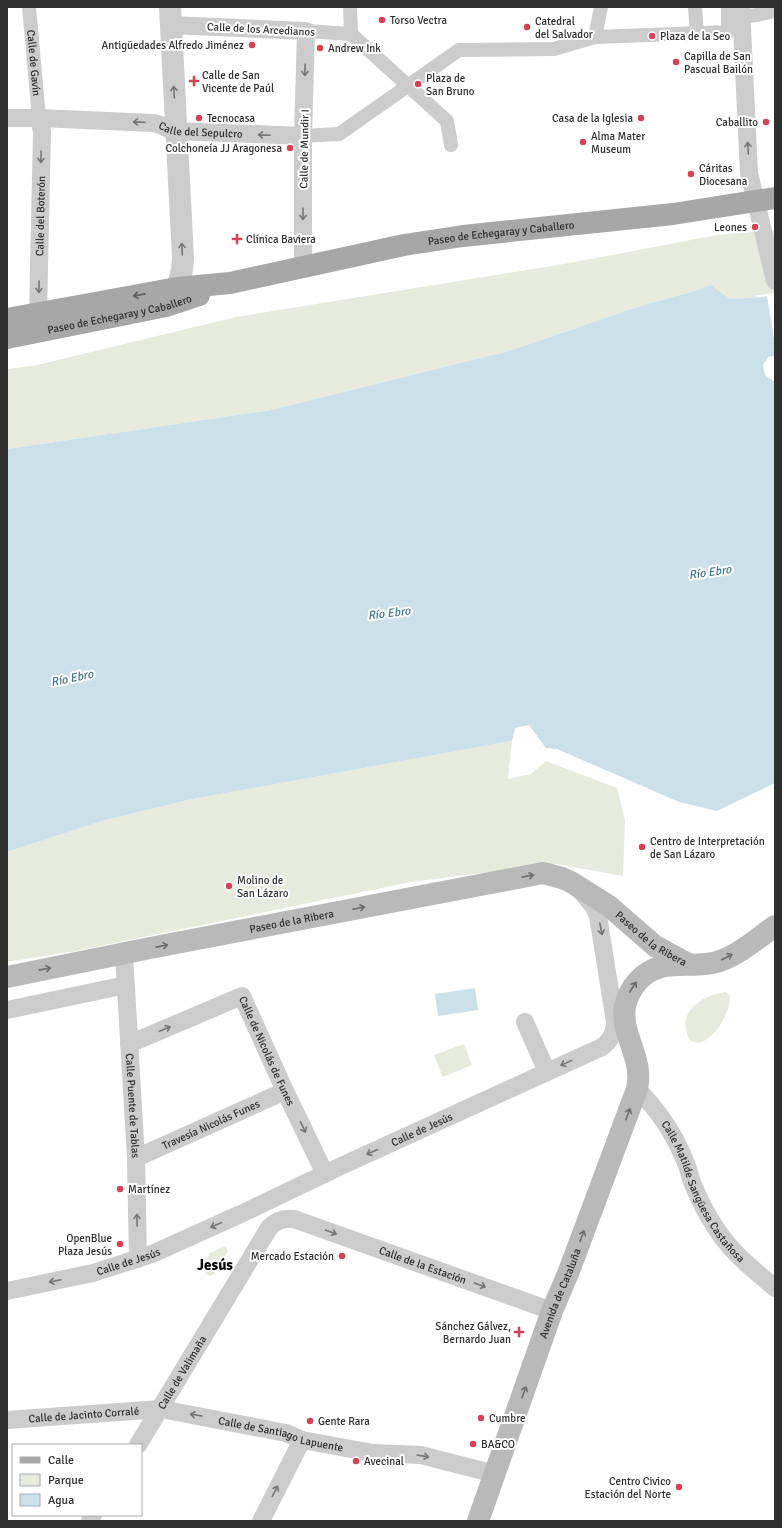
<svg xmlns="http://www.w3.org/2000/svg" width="782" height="1528" font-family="Signika,sans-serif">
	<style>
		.green { fill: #e6ebde }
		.water { fill: #cce0ea }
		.pier { fill: #fff }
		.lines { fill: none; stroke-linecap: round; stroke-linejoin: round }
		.pedestrian { stroke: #ccc; stroke-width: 14 }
		.minor { stroke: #ccc; stroke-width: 18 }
		.tertiary { stroke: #ccc; stroke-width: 22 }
		.secondary { stroke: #b9b9b9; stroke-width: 22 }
		.primary { stroke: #a7a7a7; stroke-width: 22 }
		.oneway { stroke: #767676 }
		.oneway2 { stroke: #5f5f5f }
		.oneway3 { stroke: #6d6d6d }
		.poi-dot { fill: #d84056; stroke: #fff; stroke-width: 1.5 }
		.labels { text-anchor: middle; stroke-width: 4; stroke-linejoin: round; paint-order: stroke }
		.poi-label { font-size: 11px; fill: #2f2f2f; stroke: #fff; text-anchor: start }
		.street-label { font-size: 11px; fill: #2f2f2f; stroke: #fff }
		.water-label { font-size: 12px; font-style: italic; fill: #43758c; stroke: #fff }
		.district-label { font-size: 15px; font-weight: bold; fill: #000; stroke: #fff }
	</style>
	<rect width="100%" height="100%" fill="#fff"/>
	<!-- green -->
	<g class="green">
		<path d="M775,230V295L761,297L730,299L711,285L688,293L643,305L509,351L271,410L7,449V369L33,366L236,317L570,263L717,235Z"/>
		<path d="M512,741L508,779L531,774L546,761L617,788L625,820L623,876L556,864L411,882L76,951L7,962V852L102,821L188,800Z"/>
		<path d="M726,992L730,996C732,1010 711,1048 694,1042C689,1041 688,1037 687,1033C679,1009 706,994 726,992Z"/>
		<path d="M464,1044L472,1065L443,1077L434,1055Z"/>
		<path d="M223,1247H226L228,1251L214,1274L210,1276L206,1274L203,1268L210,1253Z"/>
	</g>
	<!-- water -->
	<g class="water">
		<path d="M711,285L730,299L761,297L775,295V783L717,811L679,802L557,749L546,748L529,725L515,728L512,741L188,800L102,821L7,852V449L271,410L509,351L643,305L688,293Z"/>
		<path d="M475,988L478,1010L438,1016L435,994Z"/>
	</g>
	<!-- pier -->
	<g class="pier">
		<path d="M775,293V345L767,296L760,297L753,296Z"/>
		<path d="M775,356V381H773L765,375L763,365L768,357Z"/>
	</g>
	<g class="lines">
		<!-- pedestrian -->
		<g class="pedestrian">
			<path id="s1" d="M29,7L39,118"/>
			<path d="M350,7L351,34L447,121L451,145"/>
			<path d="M695,7L697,33"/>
			<path d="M732,18L757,15L775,11"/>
			<path d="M306,31L351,34"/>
			<path d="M595,37L601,7"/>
			<path d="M303,136L339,134L459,50L554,49L595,37L728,32V7"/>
		</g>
		<!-- minor -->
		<g class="minor">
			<path d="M741,7L749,173L775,281"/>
			<path d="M171,25L306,31L303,136V266"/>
			<path id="s2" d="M7,118H39L153,123C162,124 167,130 176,131L303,136"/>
			<path id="s3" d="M38,314L42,132L39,118"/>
			<path id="s4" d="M124,954L136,1158L138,1259"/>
			<path d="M7,1010L126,985"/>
			<path d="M525,1022L547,1072"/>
			<path id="s5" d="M129,1044L242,996L285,1091L325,1174"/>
			<path id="s6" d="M637,1089C657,1109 672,1130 683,1156C687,1164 689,1173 692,1182C698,1197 705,1212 714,1225C729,1251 753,1269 775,1288"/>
			<path id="s7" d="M136,1158L285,1091"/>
			<path id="s8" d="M7,1291L93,1273L152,1254L243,1213L339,1167L602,1047C611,1040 615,1033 615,1022L598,916L594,907L581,891"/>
			<path id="s9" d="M7,1420L161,1409L286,1433L302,1440L373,1453L421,1455L495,1474"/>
			<path id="s10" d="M138,1445L269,1228C276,1220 284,1218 294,1219L552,1311"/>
			<path d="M90,1521L93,1515"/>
			<path d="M261,1521L302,1440"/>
		</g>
		<!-- tertiary -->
		<path class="tertiary" d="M164,301C179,290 182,276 183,258L170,7"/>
		<!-- secondary -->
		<g class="secondary">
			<path id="s11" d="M7,977L150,948L543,873L562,878L571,882L609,906L655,946L688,964"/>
			<path id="s12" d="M478,1521L552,1311L569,1271L637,1089C644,1057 620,1035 625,1006C627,998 631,989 637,982C662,953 694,973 725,959C743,952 759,937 775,926"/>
		</g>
		<!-- primary -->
		<g class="primary">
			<path id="s13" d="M7,319L177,288L230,283L404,245L463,236L673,214L775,198"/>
			<path id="s14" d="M7,338L166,306L199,295"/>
		</g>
	</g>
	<!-- one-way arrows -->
	<defs><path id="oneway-shaft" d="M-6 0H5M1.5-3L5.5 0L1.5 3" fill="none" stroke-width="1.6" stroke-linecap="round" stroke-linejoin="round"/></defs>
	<g class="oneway">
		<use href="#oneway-shaft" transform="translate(305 70) rotate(92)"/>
		<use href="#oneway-shaft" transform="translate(174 92) rotate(-93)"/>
		<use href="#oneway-shaft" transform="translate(139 122) rotate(-178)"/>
		<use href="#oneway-shaft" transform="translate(264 135) rotate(-178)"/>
		<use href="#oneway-shaft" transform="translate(748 148) rotate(-93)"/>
		<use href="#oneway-shaft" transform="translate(41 157) rotate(91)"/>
		<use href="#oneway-shaft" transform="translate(303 214) rotate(90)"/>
		<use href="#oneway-shaft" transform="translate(182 249) rotate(-93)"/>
		<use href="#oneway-shaft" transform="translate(39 287) rotate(91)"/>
		<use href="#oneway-shaft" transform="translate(601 929) rotate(79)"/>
		<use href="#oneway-shaft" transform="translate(165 1029) rotate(-23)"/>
		<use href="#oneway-shaft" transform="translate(566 1063) rotate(155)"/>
		<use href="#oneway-shaft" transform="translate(303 1127) rotate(64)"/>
		<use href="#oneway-shaft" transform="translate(372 1152) rotate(156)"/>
		<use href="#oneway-shaft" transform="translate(137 1220) rotate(-91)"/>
		<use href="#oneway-shaft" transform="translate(216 1225) rotate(156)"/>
		<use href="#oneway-shaft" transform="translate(331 1232) rotate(20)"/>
		<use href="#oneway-shaft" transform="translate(55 1281) rotate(168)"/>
		<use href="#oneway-shaft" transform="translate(480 1285) rotate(20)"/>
		<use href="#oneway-shaft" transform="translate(196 1415) rotate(-170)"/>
		<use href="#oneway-shaft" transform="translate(423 1456) rotate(10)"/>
		<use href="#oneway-shaft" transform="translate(275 1491) rotate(-63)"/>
	</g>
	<use class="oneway2" href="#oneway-shaft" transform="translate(139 295) rotate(169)"/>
	<g class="oneway3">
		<use href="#oneway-shaft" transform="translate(528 876) rotate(-11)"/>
		<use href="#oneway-shaft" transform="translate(359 908) rotate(-11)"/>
		<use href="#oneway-shaft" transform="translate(162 946) rotate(-11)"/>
		<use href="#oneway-shaft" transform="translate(727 957) rotate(-27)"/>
		<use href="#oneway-shaft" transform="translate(45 969) rotate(-11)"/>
		<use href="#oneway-shaft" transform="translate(633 987) rotate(-57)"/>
		<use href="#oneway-shaft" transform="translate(628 1114) rotate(-70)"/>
		<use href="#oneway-shaft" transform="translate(582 1236) rotate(-70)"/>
		<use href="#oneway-shaft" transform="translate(524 1392) rotate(-71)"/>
	</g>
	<!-- markers -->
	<g class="poi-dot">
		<circle cx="382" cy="20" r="4"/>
		<circle cx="527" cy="27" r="4"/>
		<circle cx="652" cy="36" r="4"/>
		<circle cx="252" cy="45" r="4"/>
		<circle cx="320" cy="48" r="4"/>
		<circle cx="676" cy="62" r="4"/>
		<path d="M192 75h4v4h4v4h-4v4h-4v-4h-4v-4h4z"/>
		<circle cx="418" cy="84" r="4"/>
		<circle cx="199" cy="118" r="4"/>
		<circle cx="641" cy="118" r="4"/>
		<circle cx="766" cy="122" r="4"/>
		<circle cx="583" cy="142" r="4"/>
		<circle cx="290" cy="148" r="4"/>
		<circle cx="691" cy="174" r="4"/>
		<circle cx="755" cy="227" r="4"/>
		<path d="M235 233h4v4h4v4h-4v4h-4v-4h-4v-4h4z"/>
		<circle cx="642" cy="847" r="4"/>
		<circle cx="229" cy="886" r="4"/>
		<circle cx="120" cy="1189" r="4"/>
		<circle cx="120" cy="1244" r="4"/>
		<circle cx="342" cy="1256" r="4"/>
		<path d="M517 1326h4v4h4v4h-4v4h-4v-4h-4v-4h4z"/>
		<circle cx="481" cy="1418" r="4"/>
		<circle cx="310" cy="1421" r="4"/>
		<circle cx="473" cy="1444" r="4"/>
		<circle cx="356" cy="1461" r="4"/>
		<circle cx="679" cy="1487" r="4"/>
	</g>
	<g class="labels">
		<!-- poi labels -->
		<g class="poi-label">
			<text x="390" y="24">Torso Vectra</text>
			<text x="535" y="25">Catedral<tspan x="535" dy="13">del Salvador</tspan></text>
			<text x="660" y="40">Plaza de la Seo</text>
			<text x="244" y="49" text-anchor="end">Antigüedades Alfredo Jiménez</text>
			<text x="328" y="52">Andrew Ink</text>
			<text x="684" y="60">Capilla de San<tspan x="684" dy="13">Pascual Bailón</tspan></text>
			<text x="202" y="79">Calle de San<tspan x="202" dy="13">Vicente de Paúl</tspan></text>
			<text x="426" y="82">Plaza de<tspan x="426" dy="13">San Bruno</tspan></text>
			<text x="207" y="122">Tecnocasa</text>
			<text x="633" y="122" text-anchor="end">Casa de la Iglesia</text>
			<text x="758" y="126" text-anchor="end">Caballito</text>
			<text x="591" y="140">Alma Mater<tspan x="591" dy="13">Museum</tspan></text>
			<text x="282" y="152" text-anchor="end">Colchoneía JJ Aragonesa</text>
			<text x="699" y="172">Cáritas<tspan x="699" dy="13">Diocesana</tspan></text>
			<text x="747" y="231" text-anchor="end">Leones</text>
			<text x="246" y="243">Clínica Baviera</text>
			<text x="650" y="845">Centro de Interpretación<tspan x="650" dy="13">de San Lázaro</tspan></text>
			<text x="237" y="884">Molino de<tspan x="237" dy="13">San Lázaro</tspan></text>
			<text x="128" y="1193">Martínez</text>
			<text x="112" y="1242" text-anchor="end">OpenBlue<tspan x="112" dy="13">Plaza Jesús</tspan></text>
			<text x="334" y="1260" text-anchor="end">Mercado Estación</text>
			<text x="511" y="1330" text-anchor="end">Sánchez Gálvez,<tspan x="511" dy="13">Bernardo Juan</tspan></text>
			<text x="489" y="1422">Cumbre</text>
			<text x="318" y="1425">Gente Rara</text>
			<text x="481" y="1448">BA&amp;CO</text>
			<text x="364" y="1465">Avecinal</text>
			<text x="671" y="1485" text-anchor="end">Centro Civico<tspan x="671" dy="13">Estación del Norte</tspan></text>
		</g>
		<!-- street labels -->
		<g class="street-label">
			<text transform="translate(261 29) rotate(3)" y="4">Calle de los Arcedianos</text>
			<text dy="4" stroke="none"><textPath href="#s1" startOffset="56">Calle de Gavín</textPath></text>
			<text dy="4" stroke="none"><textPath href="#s2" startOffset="195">Calle del Sepulcro</textPath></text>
			<text transform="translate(304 149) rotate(-89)" y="4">Calle de Mundir I</text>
			<text dy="4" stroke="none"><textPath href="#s3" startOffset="98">Calle del Boterón</textPath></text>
			<text dy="4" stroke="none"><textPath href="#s13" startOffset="502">Paseo de Echegaray y Caballero</textPath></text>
			<text dy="4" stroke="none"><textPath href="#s14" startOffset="115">Paseo de Echegaray y Caballero</textPath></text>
			<text dy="4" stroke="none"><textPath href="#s11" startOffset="290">Paseo de la Ribera</textPath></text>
			<text dy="4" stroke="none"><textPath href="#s11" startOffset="674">Paseo de la Ribera</textPath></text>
			<text dy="4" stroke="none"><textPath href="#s5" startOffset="183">Calle de Nicolás de Funes</textPath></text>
			<text dy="4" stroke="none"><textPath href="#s4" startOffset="152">Calle Puente de Tablas</textPath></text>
			<text dy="4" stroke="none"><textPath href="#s7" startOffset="82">Travesía Nicolás Funes</textPath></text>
			<text dy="4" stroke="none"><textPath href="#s8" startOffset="447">Calle de Jesús</textPath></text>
			<text dy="4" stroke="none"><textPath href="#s6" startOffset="123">Calle Matilde Sangüesa Castañosa</textPath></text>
			<text dy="4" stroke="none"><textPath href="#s8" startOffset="125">Calle de Jesús</textPath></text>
			<text dy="4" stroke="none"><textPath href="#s10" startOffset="418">Calle de la Estación</textPath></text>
			<text dy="4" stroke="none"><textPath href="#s12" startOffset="242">Avenida de Cataluña</textPath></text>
			<text dy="4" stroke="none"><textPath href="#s10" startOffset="85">Calle de Valimaña</textPath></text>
			<text dy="4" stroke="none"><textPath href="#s9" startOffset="77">Calle de Jacinto Corralé</textPath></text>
			<text dy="4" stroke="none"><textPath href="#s9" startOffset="277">Calle de Santiago Lapuente</textPath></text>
		</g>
		<!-- water labels -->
		<g class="water-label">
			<text transform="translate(710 572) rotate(-8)" y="4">Río Ebro</text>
			<text transform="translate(389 613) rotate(-7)" y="4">Río Ebro</text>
			<text transform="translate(72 678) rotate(-12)" y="4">Río Ebro</text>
		</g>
		<!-- district labels -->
		<g class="district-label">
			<text x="215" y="1270">Jesús</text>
		</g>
	</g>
	<!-- border -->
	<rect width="782" height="1528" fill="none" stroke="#2f2f2f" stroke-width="16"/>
	<!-- legend -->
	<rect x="12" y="1444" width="130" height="72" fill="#ffffff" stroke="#acacac"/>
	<rect x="20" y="1457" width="20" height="6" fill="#a7a7a7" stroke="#acacac"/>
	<text x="48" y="1464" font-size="12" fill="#2f2f2f">Calle</text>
	<rect x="20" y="1474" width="20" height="12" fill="#e6ebde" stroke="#acacac"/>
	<text x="48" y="1484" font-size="12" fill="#2f2f2f">Parque</text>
	<rect x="20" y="1494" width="20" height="12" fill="#cce0ea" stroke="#acacac"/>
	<text x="48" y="1504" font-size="12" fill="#2f2f2f">Agua</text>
</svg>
